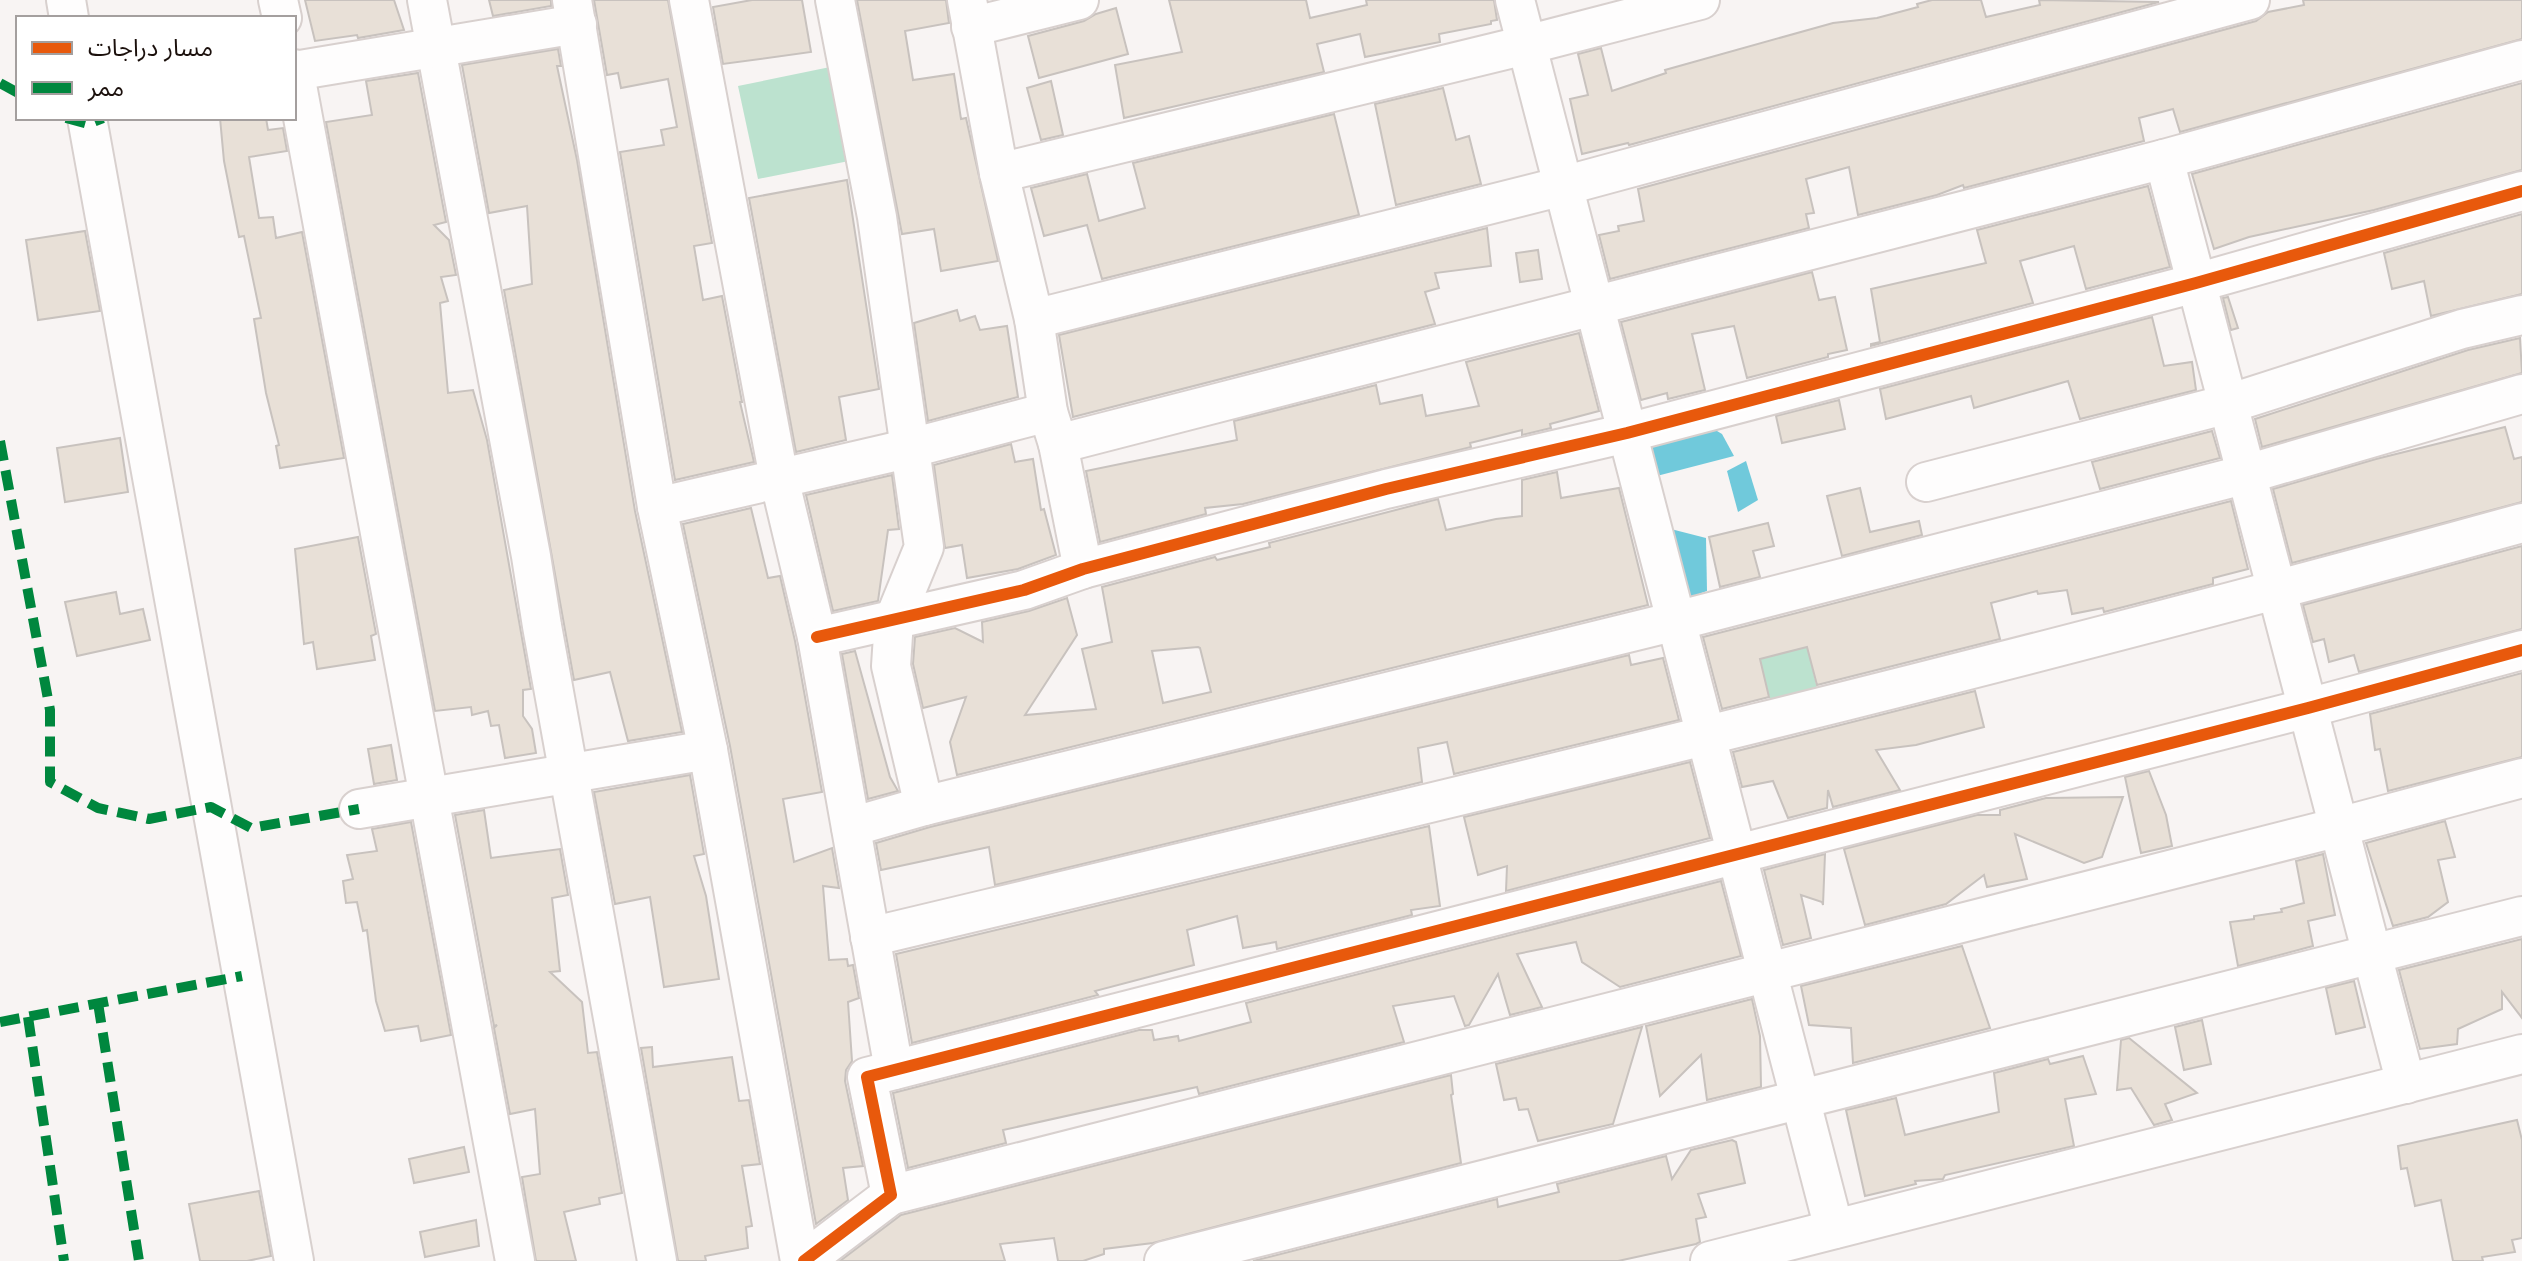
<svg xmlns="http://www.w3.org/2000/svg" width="2522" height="1261" font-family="Roboto,'Noto Sans Arabic',sans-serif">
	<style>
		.green { fill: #bce2cf }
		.water { fill: #70c9db }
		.building { fill: #e8e0d7; stroke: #c8c2be; stroke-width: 2; fill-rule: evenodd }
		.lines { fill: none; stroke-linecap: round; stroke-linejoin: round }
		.minor-casing { stroke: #d8d0ce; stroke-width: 42 }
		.minor { stroke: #fefdfd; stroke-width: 38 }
		.quiet { stroke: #00873e; stroke-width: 10; stroke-dasharray: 20 10; stroke-linecap: butt }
		.cycleway-casing { stroke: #fff; stroke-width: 17 }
		.cycleway { stroke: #e8590c; stroke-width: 12 }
	</style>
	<rect width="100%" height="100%" fill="#f8f4f3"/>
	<!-- green -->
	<g class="green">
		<path d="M835,66L854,160L758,179L738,86Z"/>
		<path d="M1807,647L1817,688L1770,699L1760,659Z"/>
	</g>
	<!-- water -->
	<g class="water">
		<path d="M1702,422L1722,434L1734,456L1649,478L1638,438Z"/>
		<path d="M1746,461L1758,500L1738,512L1727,471Z"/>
		<path d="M1663,527L1706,538L1707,591L1679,601Z"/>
	</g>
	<!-- building -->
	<g class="building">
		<path d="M305,0H394L404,30L358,38L357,35L315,41Z"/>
		<path d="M489,0H551V6L493,16Z"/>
		<path d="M594,0H668L712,243L694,246L703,300L722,296L742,402H740L754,462L675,480L620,152L664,145L661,130L677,127L668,79L621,88L618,73L607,75Z"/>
		<path d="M752,0H802L811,52L723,64L713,7Z"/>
		<path d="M857,0H946L949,23L905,31L913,80L954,74L961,119L966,118L998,261L941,271L934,229L902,234Z"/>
		<path d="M1169,0H1306L1310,18L1367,5L1366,0H1494L1497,20L1491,21V24L1439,34L1440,42L1365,57L1360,34L1317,44L1324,72L1124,118L1115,65L1182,52Z"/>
		<path d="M1932,0H1981L1986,17L2040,5L2039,0L2159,2L1629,145L1628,143L1582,154L1570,99L1588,95L1578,54L1601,48L1612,91L1666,73L1665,70L1833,23L1877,18L1918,7L1917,4Z"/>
		<path d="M2303,0H2522V39L2180,132L2173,109L2139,118L2144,141L1964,188L1963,185L1937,195L1858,215L1849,167L1806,179L1814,213L1806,214L1809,228L1610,279L1599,235L1619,231L1618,226L1644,221L1638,189L2256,21L2268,12L2304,5Z"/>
		<path d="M1116,8L1128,54L1039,78L1028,36L1084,21L1096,14Z"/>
		<path d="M558,49L561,66H557L577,160L635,511L682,732L628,741L610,672L574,680L504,290L532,284L527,206L489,213L462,65Z"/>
		<path d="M418,73L446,222L434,225L449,240L456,275L441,277L448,301L440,303L448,393L473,390L487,440L531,689L523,690V716L532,729L536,753L505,758L499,725L491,726L488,711L472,715L471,707L435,711L326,122L372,115L366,81Z"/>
		<path d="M1051,81L1063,135L1041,140L1027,88Z"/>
		<path d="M2522,83V170L2374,210L2249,237L2214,249L2192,174Z"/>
		<path d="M1443,88L1456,140L1469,136L1481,184L1396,205L1375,104Z"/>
		<path d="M1334,114L1359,215L1102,279L1087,225L1044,236L1031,188L1087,174L1099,221L1145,208L1133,163Z"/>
		<path d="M220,118H266L268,130L283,128L287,151L249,157L259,218L273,217L276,238L302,232L344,458L280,468L276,446L279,445L266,393L254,319L261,318L244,236L239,237L224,161Z"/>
		<path d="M847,180L879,389L839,397L846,440L796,452L749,198Z"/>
		<path d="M2148,186L2170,267L2086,289L2074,246L2020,261L2033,303L1871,346V344L1880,342L1871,289L1986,263L1977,230Z"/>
		<path d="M2522,214V294L2431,316L2424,281L2392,289L2384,253Z"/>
		<path d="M1487,228L1491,266L1435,273L1439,288L1425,292L1435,324L1073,417L1059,335Z"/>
		<path d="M85,231L100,311L38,320L26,240Z"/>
		<path d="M1538,250L1542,279L1520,282L1516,253Z"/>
		<path d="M1812,272L1819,300L1835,297L1847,350L1828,354V357L1747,378L1734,326L1692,334L1705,390L1668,399L1667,393L1641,400L1621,322Z"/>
		<path d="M2228,297L2238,328L2231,330L2223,298Z"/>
		<path d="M957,310L960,321L975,316L980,330L1007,326L1018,397L928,421L914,323Z"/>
		<path d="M2152,317L2164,366L2192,362L2196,390L2080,419L2068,381L1974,408L1971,396L1886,419L1880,389Z"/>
		<path d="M1579,333L1599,411L1550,424L1551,428L1522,435V430L1470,443L1471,447L1243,504L1205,508L1206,514L1100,542L1086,471L1237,440L1234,421L1376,385L1380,404L1422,395L1426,416L1479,406L1466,362Z"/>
		<path d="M2520,338L2522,373L2262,447L2255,419L2468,350Z"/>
		<path d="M1839,400L1845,429L1782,443L1776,416Z"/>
		<path d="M2505,427L2514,459L2522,457V502L2292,563L2273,489L2376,459Z"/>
		<path d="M2212,431L2220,458L2100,489L2092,462Z"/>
		<path d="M120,438L128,492L65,502L57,448Z"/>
		<path d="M1011,444L1015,462L1033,459L1041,510L1044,509L1056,555L1018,569L967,578L962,545L945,548L934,465Z"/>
		<path d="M1557,472L1561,498L1619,488L1648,605L957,775L950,742L966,697L923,708L913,664L915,637L955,628L983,642L982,622L1029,611L1067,598L1077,635L1025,715L1096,709L1082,649L1112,642L1102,587L1215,557L1217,560L1270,547L1269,543L1438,499L1446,530L1496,519L1522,516V480ZM1198,647L1200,648L1211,692L1163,703L1152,651Z"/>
		<path d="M892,475L899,529L888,530L878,601L833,611L806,495Z"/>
		<path d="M1860,488L1870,532L1919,521L1922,535L1842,556L1827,496Z"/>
		<path d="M2231,501L2248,569L2213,578V584L2104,612L2103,608L2072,614L2067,590L2038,594L2037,591L1991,603L2000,639L1817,685L1807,647L1760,659L1769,697L1722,709L1703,637Z"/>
		<path d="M751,508L768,578L780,576L795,641L822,792L783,799L794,862L832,848L839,888L823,886L829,960L847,959L848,966L853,965L859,998L848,1002L852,1061L846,1070L845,1081L863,1166L843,1168L848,1200L816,1224L730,746L683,524Z"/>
		<path d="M1768,523L1774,546L1753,551L1760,577L1720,587L1709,537Z"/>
		<path d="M358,537L376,634L371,636L375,660L317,669L313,642L304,644L295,549Z"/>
		<path d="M2522,546V629L2359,672L2354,655L2329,662L2324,639L2313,642L2303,605Z"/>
		<path d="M116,592L120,614L143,609L150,640L77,656L65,602Z"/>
		<path d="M855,651L890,777L898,791L868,799L842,654Z"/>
		<path d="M1629,655L1631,665L1663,658L1679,720L1454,774L1447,742L1418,748L1422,782L995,885L989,847L881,870L876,843L930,827Z"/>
		<path d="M2522,673V757L2388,791L2380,749L2375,750L2370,714Z"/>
		<path d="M1975,691L1984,727L1916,745L1876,750L1900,790L1833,807L1828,790L1827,808L1788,818L1773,781L1742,787L1733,752Z"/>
		<path d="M391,745L397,780L374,784L368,749Z"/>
		<path d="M1690,762L1710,838L1506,891L1507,866L1478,875L1464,817Z"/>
		<path d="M2149,771L2166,815L2172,846L2141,853L2125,777Z"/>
		<path d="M690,775L704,854L694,856L706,896L719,979L664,987L650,897L615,904L594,792Z"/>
		<path d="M2123,797L2102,857L2084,863L2015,834L2027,879L1987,887L1984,875L1946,904L1865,925L1844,849L1977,815H2000V810L2046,798Z"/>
		<path d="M484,810L491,858L560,849L568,895L552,898L560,971L550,972L582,1002L588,1053L597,1052L622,1193L599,1198L600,1204L564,1212L576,1261H536L522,1177L540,1174L535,1109L510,1114L494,1028L497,1025L494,1026L455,815Z"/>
		<path d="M2445,821L2455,857L2438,860L2448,902L2428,917L2393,926L2366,843Z"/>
		<path d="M411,822L451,1035L421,1041L418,1026L385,1031L376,1001L367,930L363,931L357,902L346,903L343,881L353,879L347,855L377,851L372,829Z"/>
		<path d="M1429,826L1440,906L1411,910L1412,915L1277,949L1276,942L1243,948L1237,916L1187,930L1194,965L1095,991L1098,995L912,1043L896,954Z"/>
		<path d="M1825,854L1823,905L1822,902L1801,895L1811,938L1783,945L1764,870Z"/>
		<path d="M2323,854L2335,915L2308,921L2313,946L2238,966L2230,922L2254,919V916L2282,912L2281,909L2304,903L2296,861Z"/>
		<path d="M1721,881L1741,956L1620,987L1582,962L1576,942L1517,954L1542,1007L1510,1015L1498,974L1469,1025L1465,1026L1454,996L1393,1006L1404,1042L1199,1094L1197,1087L1003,1130L1006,1143L908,1168L893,1093L1139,1030H1152L1154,1040L1178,1036L1179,1041L1251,1022L1246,1003Z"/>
		<path d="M2522,939V1018L2502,992V1009L2458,1029L2457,1044L2420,1049L2399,970Z"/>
		<path d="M1962,946L1990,1028L1853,1063L1851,1028L1809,1025L1801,986Z"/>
		<path d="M2354,981L2365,1027L2336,1034L2326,988Z"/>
		<path d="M1752,999L1760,1036L1761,1087L1707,1100L1701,1055L1660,1096L1646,1026Z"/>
		<path d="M2202,1020L2211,1064L2184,1070L2175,1027Z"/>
		<path d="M1642,1027L1613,1124L1538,1141L1528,1109L1519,1110L1516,1098L1504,1100L1496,1064Z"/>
		<path d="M2129,1038L2197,1093L2165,1104L2172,1120L2154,1125L2131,1088L2117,1090L2121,1040Z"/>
		<path d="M652,1047L653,1067L732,1057L739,1101L749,1100L760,1164L742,1166L752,1226L746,1227L748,1248L705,1256L706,1261H678L641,1048Z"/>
		<path d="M2083,1056L2096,1094L2065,1099L2074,1146L1945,1175L1943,1179L1915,1181L1916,1184L1865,1196L1846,1110L1896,1098L1905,1135L1999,1112L1994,1073L2048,1059L2050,1064Z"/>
		<path d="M1451,1075L1453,1094L1451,1095L1461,1163L1153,1243L1104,1249V1254L1083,1261H1058L1054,1238L1000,1244L1005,1261H840L901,1215Z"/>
		<path d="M2517,1120L2522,1140V1238L2512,1240L2515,1252L2482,1257L2483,1261H2453L2441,1200L2415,1206L2407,1168L2401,1169L2398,1146Z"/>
		<path d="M1732,1140L1736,1142L1745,1183L1698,1194L1706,1217L1696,1219L1700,1242L1696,1244L1618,1261H1253L1497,1199L1498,1207L1559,1192L1557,1184L1666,1156L1672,1179L1691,1150Z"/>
		<path d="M464,1147L469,1172L414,1183L409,1159Z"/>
		<path d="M259,1191L271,1256L247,1261H200L189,1204Z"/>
		<path d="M476,1220L479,1246L425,1257L420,1232Z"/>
	</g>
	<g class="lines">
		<defs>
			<g id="minor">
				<path d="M66,0L69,18"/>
				<path d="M278,0L282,18"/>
				<path d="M427,0L531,556L542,626L657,1261"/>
				<path d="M572,0L657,507L708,750L800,1261"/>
				<path d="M689,0L779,478L817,637L894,1070"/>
				<path d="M835,0L877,217L924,547L894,620L891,666L924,806"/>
				<path d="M967,0L999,173L1034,319L1048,412L1058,444L1083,569"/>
				<path d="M1515,0L1834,1229"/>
				<path d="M971,27L1079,0"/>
				<path d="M294,69L515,1261"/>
				<path d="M294,71L577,24"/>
				<path d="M87,118L294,1261"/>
				<path d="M2164,159L2406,1084"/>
				<path d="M999,173L1526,45L1700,0"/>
				<path d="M1034,319L1563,186L2250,0"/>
				<path d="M1058,444L2164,159L2522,60"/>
				<path d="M1926,482L2228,404L2462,329L2522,315"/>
				<path d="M657,507L911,448L1048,412"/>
				<path d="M817,637L1024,590L1083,569L1386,489L1627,433L2196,283L2522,191"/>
				<path d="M359,809L708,750"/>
				<path d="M851,827L924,806L1676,621L2247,474L2522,394"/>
				<path d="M870,937C1423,805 1975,675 2522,523"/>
				<path d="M891,1195L2339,827L2522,778"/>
				<path d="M804,1261L891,1195L867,1077L2308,708L2522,650"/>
				<path d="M1164,1261L2522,916"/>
				<path d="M1710,1261L2522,1054"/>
			</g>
		</defs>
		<!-- minor casing -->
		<use href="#minor" class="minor-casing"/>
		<!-- minor -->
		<use href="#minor" class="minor"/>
		<!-- quiet -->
		<g class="quiet">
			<path d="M0,83L18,93"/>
			<path d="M66,118L88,124L103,118"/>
			<path d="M0,441L50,710V782L98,808L149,819L211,807L251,828L359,809"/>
			<path d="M98,1003L139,1261"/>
			<path d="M28,1017L64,1261"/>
			<path d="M0,1022L242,976"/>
		</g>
		<defs>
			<g id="cycleway">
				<path d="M817,637L1024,590L1083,569L1386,489L1627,433L2196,283L2522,191"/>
				<path d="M804,1261L891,1195L867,1077L2308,708L2522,650"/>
			</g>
		</defs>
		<!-- cycleway casing -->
		<use href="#cycleway" class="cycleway-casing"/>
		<!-- cycleway -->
		<use href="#cycleway" class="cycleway"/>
	</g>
	<!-- legend -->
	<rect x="16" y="16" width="280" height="104" fill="#ffffff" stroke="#a49f9e" stroke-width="2"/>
	<rect x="32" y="42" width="40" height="12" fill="#e8590c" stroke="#a49f9e" stroke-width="2"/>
	<text x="88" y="56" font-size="24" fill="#1b100c">مسار دراجات</text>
	<rect x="32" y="82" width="40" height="12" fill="#00873e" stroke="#a49f9e" stroke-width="2"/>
	<text x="88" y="96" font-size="24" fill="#1b100c">ممر</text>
</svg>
